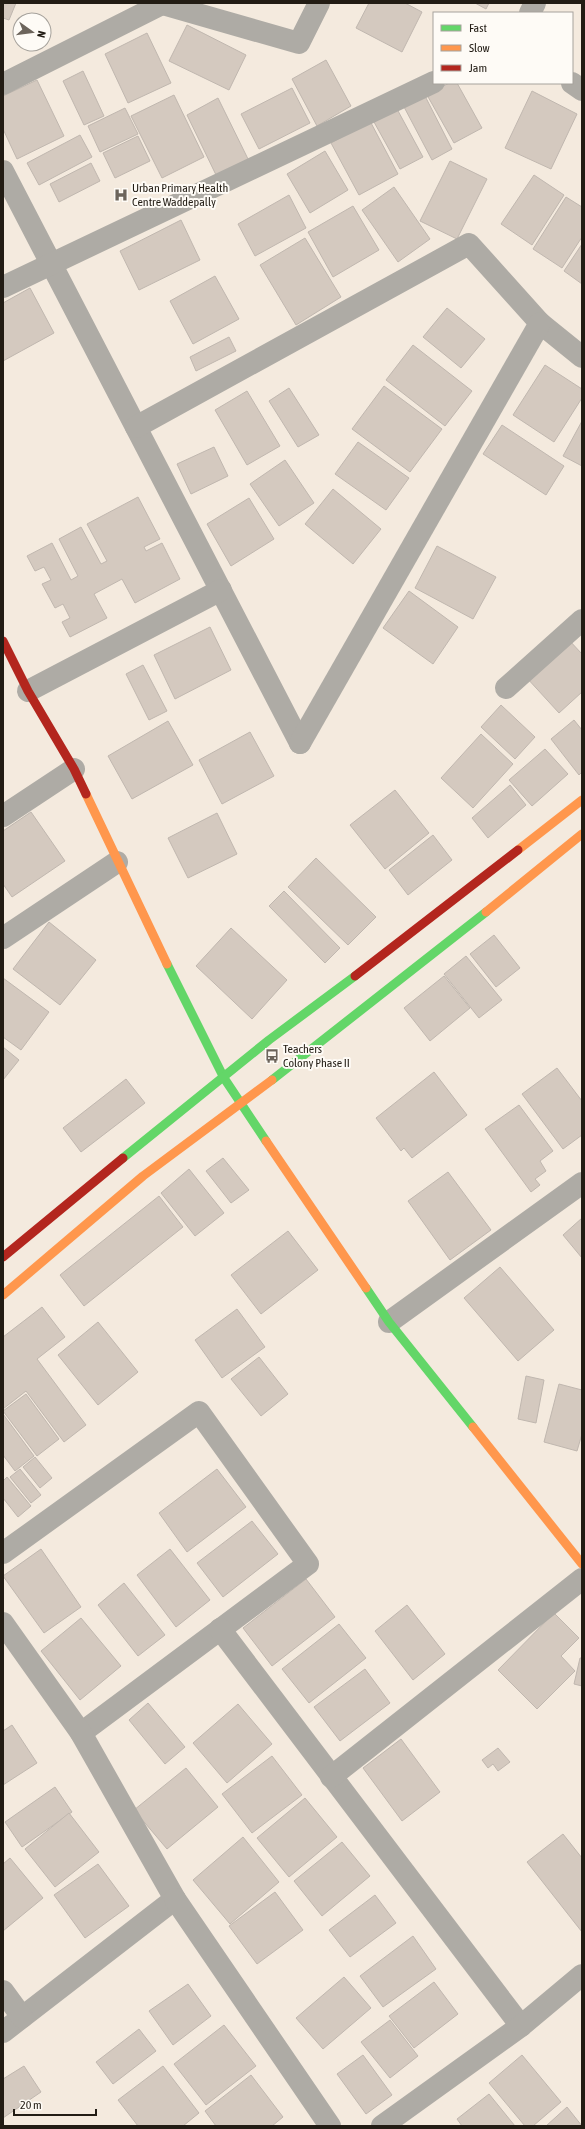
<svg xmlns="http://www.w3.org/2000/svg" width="585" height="2129" font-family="'Asap Condensed',sans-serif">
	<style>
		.building { fill: #d4c9bf; stroke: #c0b7af }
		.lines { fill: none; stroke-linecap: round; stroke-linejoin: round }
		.street { stroke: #aeaba5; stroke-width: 22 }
		.fast { stroke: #63d668; stroke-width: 9 }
		.slow { stroke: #ff974d; stroke-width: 9 }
		.jam { stroke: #b3261e; stroke-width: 9 }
		.labels { text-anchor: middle; stroke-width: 4; stroke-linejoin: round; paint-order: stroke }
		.poi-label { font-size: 12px; fill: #221c14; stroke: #fefbf6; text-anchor: start }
	</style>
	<rect width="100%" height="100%" fill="#f4eade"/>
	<!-- building -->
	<g class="building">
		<path d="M3,3H16L9,20L3,18Z"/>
		<path d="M369,3H405L422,12L402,52L356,28Z"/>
		<path d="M475,3H489L486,9Z"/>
		<path d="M187,25L246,55L229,90L169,61Z"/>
		<path d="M147,33L171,83L128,103L105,54Z"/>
		<path d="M326,60L351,106L317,126L292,79Z"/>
		<path d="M83,71L104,116L84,125L63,81Z"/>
		<path d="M37,80L64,136L17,159L3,129V96Z"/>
		<path d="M449,83H457L482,128L454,143L427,95Z"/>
		<path d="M292,88L310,123L259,149L241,114Z"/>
		<path d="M532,91L577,114L551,169L505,148Z"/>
		<path d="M424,94L452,149L432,160L403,105Z"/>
		<path d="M174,95L204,157L162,178L131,116Z"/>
		<path d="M218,98L249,161L217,177L187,115Z"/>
		<path d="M125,108L138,134L100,152L88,126Z"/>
		<path d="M397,109L423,157L400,169L374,122Z"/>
		<path d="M370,121L398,174L359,195L331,143Z"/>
		<path d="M80,135L92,157L39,185L27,163Z"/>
		<path d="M138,136L150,161L115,178L103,153Z"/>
		<path d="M325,151L348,190L310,213L287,174Z"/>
		<path d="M450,161L487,179L457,239L420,221Z"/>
		<path d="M91,163L100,181L59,202L50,184Z"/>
		<path d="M534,175L564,195L532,245L501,224Z"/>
		<path d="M394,187L430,239L398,262L362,210Z"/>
		<path d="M289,195L306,228L255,256L238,224Z"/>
		<path d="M566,197L582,207V237L562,268L533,249Z"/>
		<path d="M353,206L379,250L333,277L308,232Z"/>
		<path d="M181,220L200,260L139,290L120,251Z"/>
		<path d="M305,238L341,297L296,325L260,265Z"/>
		<path d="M582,244V284L564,271Z"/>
		<path d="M215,276L239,319L193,344L170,301Z"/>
		<path d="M30,288L54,333L3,361V303Z"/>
		<path d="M447,308L485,339L461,368L423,337Z"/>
		<path d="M229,337L236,351L196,371L190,357Z"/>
		<path d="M413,345L472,391L445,426L386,380Z"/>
		<path d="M545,365L582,389V398L554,442L513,415Z"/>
		<path d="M384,386L442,429L410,472L352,429Z"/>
		<path d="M289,388L319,435L298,447L269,401Z"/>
		<path d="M247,391L280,446L247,465L215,410Z"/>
		<path d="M582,421V466L563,456Z"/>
		<path d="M502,425L564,466L546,495L483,454Z"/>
		<path d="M358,442L409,478L386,510L335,474Z"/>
		<path d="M214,447L228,476L191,494L177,464Z"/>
		<path d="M285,460L314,503L279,526L250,484Z"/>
		<path d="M333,489L381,529L353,564L305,524Z"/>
		<path d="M138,497L160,539L144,547L146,551L162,543L180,579L135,603L122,579L94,594L107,618L70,637L62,622L70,618L63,604L55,608L42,584L51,580L44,567L35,571L27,556L52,543L71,580L78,576L59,539L81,527L101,564L107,561L87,524Z"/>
		<path d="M249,498L274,539L231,566L207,524Z"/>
		<path d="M437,546L496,577L473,619L415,588Z"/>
		<path d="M409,591L458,627L433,664L383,628Z"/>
		<path d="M210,627L231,670L175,699L154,655Z"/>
		<path d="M568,639L582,654V692L559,713L526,677Z"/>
		<path d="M143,665L167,711L149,720L126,674Z"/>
		<path d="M501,705L535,737L515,759L481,727Z"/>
		<path d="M574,720L582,730V772L579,775L551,739Z"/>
		<path d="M168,721L193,765L132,799L108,756Z"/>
		<path d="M250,732L274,776L222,804L199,760Z"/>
		<path d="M481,734L513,764L473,808L441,778Z"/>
		<path d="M545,749L568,774L532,806L509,780Z"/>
		<path d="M510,785L526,805L488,838L472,818Z"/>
		<path d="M395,790L429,833L385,869L350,825Z"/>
		<path d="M31,812L65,861L12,897L3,884V831Z"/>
		<path d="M217,813L237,854L188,878L168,838Z"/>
		<path d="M433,835L452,860L408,895L389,870Z"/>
		<path d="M316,858L376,917L348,945L288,887Z"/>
		<path d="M284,891L340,948L325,963L269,906Z"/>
		<path d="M49,922L96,960L60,1005L13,969Z"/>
		<path d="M231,928L287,980L252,1019L196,966Z"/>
		<path d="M494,935L520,968L496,987L470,954Z"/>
		<path d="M466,956L502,1000L479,1018L444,974Z"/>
		<path d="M444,976L470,1008L430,1041L404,1008Z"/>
		<path d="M3,978L49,1012L21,1050L3,1037Z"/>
		<path d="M3,1047L19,1060L3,1080Z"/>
		<path d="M557,1068L582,1101V1135L563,1149L522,1094Z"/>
		<path d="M434,1072L467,1115L412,1158L404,1148L401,1151L376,1118Z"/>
		<path d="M126,1079L145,1103L81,1152L63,1128Z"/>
		<path d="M519,1105L553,1151L540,1161L546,1171L535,1179L540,1185L531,1192L485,1129Z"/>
		<path d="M223,1158L249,1190L231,1203L206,1171Z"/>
		<path d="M189,1169L224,1213L195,1236L161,1193Z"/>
		<path d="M448,1172L491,1230L450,1260L408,1201Z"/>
		<path d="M159,1196L183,1227L84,1306L60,1275Z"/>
		<path d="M582,1218V1258L563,1235Z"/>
		<path d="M288,1231L318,1270L261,1314L231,1275Z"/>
		<path d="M500,1267L554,1330L518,1361L464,1298Z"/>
		<path d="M42,1307L65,1337L37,1359L86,1425L64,1442L26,1391L3,1409V1337Z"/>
		<path d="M237,1309L265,1347L222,1378L195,1340Z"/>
		<path d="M98,1322L138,1372L98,1405L58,1355Z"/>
		<path d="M259,1357L288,1394L261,1416L231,1379Z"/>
		<path d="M526,1376L544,1380L536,1423L518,1419Z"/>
		<path d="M559,1384L582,1390V1434L577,1451L544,1442Z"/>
		<path d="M26,1394L59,1439L37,1456L3,1411Z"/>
		<path d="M3,1414L34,1456L15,1471L3,1455Z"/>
		<path d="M35,1457L52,1478L40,1488L23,1467Z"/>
		<path d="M20,1469L41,1495L31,1503L10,1477Z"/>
		<path d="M217,1469L246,1507L187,1552L159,1513Z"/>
		<path d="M7,1477L31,1506L18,1517L3,1498V1481Z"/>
		<path d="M252,1521L278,1554L223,1597L197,1563Z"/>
		<path d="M41,1549L81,1607L44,1633L3,1576Z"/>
		<path d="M170,1549L210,1600L176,1627L137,1575Z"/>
		<path d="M306,1579L335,1617L272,1666L243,1628Z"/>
		<path d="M124,1583L165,1635L138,1656L98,1605Z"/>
		<path d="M407,1605L445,1654L413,1680L375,1631Z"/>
		<path d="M554,1613L579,1638L561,1656L575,1671L537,1709L498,1670Z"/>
		<path d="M81,1618L121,1666L80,1700L41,1651Z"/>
		<path d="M339,1624L366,1658L309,1703L282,1669Z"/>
		<path d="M580,1658H582V1686L574,1684Z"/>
		<path d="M365,1669L390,1703L340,1741L314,1707Z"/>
		<path d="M148,1703L185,1747L165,1764L129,1720Z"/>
		<path d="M238,1704L272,1744L227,1783L193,1743Z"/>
		<path d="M12,1725L37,1763L3,1785V1731Z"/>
		<path d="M401,1739L440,1792L402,1821L363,1768Z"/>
		<path d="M498,1748L510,1762L498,1771L493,1764L488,1768L482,1760Z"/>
		<path d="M272,1756L302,1795L252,1833L222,1794Z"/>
		<path d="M186,1768L218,1807L167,1849L134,1810Z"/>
		<path d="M55,1787L72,1812L22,1847L5,1822Z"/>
		<path d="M305,1798L337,1837L289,1877L257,1838Z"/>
		<path d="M69,1813L99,1852L55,1887L25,1849Z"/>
		<path d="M563,1834L582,1858V1932L527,1862Z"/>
		<path d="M243,1837L279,1882L230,1924L193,1880Z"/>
		<path d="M342,1842L370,1876L322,1916L294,1881Z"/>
		<path d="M10,1858L43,1898L3,1931V1864Z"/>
		<path d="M98,1864L129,1906L85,1938L54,1895Z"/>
		<path d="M275,1892L303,1930L257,1964L229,1926Z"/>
		<path d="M375,1895L396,1923L350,1957L329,1930Z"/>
		<path d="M413,1936L436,1969L383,2007L360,1976Z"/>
		<path d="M344,1977L371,2008L323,2049L296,2018Z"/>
		<path d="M434,1982L458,2014L414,2048L389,2016Z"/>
		<path d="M188,1984L211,2016L173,2045L149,2011Z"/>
		<path d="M390,2020L418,2056L390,2078L361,2042Z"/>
		<path d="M224,2025L256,2066L206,2105L174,2064Z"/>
		<path d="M139,2029L156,2051L113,2084L96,2062Z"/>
		<path d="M363,2055L392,2095L366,2114L337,2074Z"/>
		<path d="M522,2055L561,2102L533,2126H525L489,2083Z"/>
		<path d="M24,2066L41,2092L3,2118V2079Z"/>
		<path d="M163,2066L199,2113L183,2126H138L118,2100Z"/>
		<path d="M251,2075L283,2117L272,2126H216L205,2111Z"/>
		<path d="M489,2094L515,2126H462L457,2119Z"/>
		<path d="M567,2107L582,2126H546Z"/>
	</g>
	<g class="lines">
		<!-- street -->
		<g class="street">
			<path d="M159,3L299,43L319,3"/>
			<path d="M530,13L535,3"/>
			<path d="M572,83L582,90"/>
			<path d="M3,84L162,4"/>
			<path d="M3,171L300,743"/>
			<path d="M3,287L434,82"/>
			<path d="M136,427L469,244L540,323L582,357"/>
			<path d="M506,688L582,620"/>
			<path d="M28,691L221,590"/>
			<path d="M300,743L540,323"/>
			<path d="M3,816L74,769"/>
			<path d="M3,938L117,862"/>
			<path d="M389,1322L582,1183"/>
			<path d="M3,1553L199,1412L308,1564L81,1733"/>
			<path d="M3,1623L81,1733L175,1899L3,2032"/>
			<path d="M220,1629L521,2026"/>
			<path d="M331,1777L582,1579"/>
			<path d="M175,1899L330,2126"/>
			<path d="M3,1991L22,2017"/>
			<path d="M382,2126L521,2026L582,1975"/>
		</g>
		<!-- fast -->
		<g class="fast">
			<path d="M167,964L224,1078L266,1141"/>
			<path d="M272,1080L486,912"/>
			<path d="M123,1158L269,1040L355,976"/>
			<path d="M366,1288L389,1322L473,1427"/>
		</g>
		<!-- slow -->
		<g class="slow">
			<path d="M86,794L167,964"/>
			<path d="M518,850L582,800"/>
			<path d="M486,912L582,834"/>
			<path d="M266,1141L366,1288"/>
			<path d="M3,1295L143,1176L272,1080"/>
			<path d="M473,1427L582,1564"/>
		</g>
		<!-- jam -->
		<g class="jam">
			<path d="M3,641L28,691L74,769L86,794"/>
			<path d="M355,976L518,850"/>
			<path d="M3,1257L123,1158"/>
		</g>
	</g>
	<!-- icons -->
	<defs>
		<symbol id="hospital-bare" viewBox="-9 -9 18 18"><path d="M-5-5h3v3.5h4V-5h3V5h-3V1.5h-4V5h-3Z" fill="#6c645b" stroke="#fefbf6" stroke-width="2.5" paint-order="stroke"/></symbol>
		<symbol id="bus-bare" viewBox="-9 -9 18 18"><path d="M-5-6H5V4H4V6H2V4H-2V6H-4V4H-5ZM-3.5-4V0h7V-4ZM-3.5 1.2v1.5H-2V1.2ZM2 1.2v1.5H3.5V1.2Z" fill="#6c645b" stroke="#fefbf6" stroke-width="2.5" paint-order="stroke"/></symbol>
	</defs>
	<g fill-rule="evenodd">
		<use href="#hospital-bare" x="111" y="185" width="20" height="20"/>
		<use href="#bus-bare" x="262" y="1046" width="20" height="20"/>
	</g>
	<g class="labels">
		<!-- poi labels -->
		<g class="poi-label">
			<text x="132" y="192">Urban Primary Health<tspan x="132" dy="14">Centre Waddepally</tspan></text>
			<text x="283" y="1053">Teachers<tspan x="283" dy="14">Colony Phase II</tspan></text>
		</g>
	</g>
	<!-- border -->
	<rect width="585" height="2129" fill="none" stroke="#221c14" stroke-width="8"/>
	<!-- legend -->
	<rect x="433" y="12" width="140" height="72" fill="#fefbf6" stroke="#a6a29c"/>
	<rect x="441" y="25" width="20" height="6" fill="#63d668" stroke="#a6a29c"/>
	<text x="469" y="32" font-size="12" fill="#221c14">Fast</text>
	<rect x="441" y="45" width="20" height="6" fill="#ff974d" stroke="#a6a29c"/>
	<text x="469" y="52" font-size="12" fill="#221c14">Slow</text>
	<rect x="441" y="65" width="20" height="6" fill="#b3261e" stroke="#a6a29c"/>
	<text x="469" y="72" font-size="12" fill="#221c14">Jam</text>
	<!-- north arrow -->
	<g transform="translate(32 32) rotate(104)"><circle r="19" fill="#fefbf6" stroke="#a6a29c"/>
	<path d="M0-3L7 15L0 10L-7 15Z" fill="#6c645b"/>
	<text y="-6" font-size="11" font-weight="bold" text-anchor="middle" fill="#221c14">N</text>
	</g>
	<!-- scale -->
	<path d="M14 2109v6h82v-6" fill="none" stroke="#221c14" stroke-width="2"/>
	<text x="20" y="2109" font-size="12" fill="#221c14" stroke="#fefbf6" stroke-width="3" paint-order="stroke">20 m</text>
</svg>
